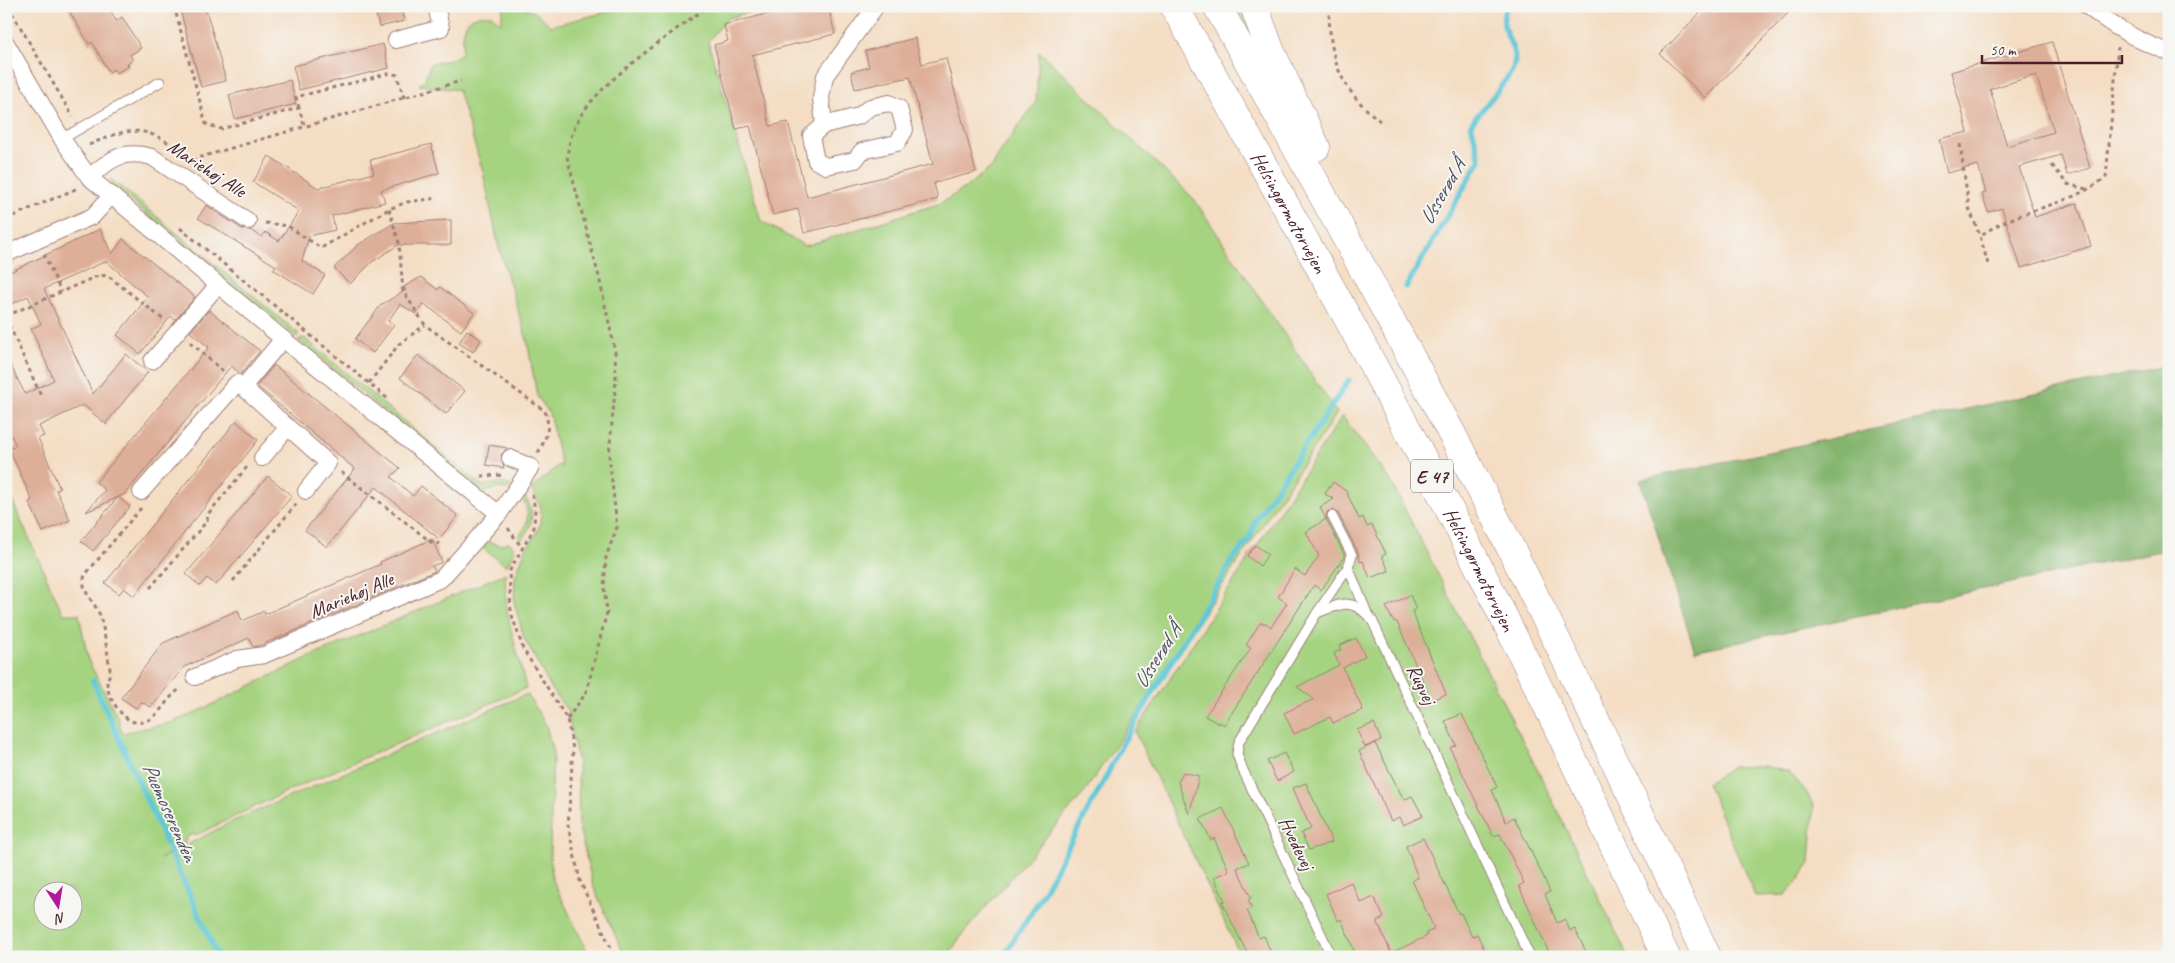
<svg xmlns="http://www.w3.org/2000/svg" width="2175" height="963" font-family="Caveat,sans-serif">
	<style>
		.green { fill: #a5d380; stroke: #787956; fill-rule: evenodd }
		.forest { fill: #84b56e; stroke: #676a4c }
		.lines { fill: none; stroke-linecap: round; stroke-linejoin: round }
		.stream { stroke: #5ec8d8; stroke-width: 5.5 }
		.building { fill: #deaf98; fill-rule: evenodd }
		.service-casing { stroke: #9f7e77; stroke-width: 11 }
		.minor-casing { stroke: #9f7e77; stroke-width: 18 }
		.motorway-casing { stroke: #9f7e77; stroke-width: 29 }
		.path { stroke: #9f7e77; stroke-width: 3; stroke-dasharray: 4 4; stroke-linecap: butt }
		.service { stroke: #fff; stroke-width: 9 }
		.minor { stroke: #fff; stroke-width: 16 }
		.motorway { stroke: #fff; stroke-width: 28 }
		.labels { text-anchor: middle; stroke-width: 4; stroke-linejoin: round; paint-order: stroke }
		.shield { fill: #f6f6f2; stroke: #7e6067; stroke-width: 1 }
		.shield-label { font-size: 19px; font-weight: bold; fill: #4a1f2b }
		.street-label { font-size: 20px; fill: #4a1f2b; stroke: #f6f6f2 }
		.water-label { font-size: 21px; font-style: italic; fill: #50525f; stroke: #f6f6f2 }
	</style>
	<rect width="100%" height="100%" fill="#f6f6f2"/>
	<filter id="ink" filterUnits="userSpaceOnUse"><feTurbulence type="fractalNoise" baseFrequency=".02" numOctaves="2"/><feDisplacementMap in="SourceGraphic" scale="10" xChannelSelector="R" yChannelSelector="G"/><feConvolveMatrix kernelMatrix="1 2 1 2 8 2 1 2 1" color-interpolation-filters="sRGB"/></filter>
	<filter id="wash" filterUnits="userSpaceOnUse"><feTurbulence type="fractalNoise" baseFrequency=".0096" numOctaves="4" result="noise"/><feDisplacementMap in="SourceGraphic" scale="20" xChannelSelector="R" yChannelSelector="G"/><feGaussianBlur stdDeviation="1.12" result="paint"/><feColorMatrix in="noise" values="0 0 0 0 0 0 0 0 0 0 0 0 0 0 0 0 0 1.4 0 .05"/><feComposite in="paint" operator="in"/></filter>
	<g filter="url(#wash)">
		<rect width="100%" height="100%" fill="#f4ddc3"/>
		<!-- green -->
		<g class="green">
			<path d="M508,6C525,6 539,12 550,26L631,6H775L728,18L708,41L761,221L805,246L941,203L965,188L993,166L998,155L1036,102L1039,51L1194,199L1337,413L1084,793L961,936L947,957H625L593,886L579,827L578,762L567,710L552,690L524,638L514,602L515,577L525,550L535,536L541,523L540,505L531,489L559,465L562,468L549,413L537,396L527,340L499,248L483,172L458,90L419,85L425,79L430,64L450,60L462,53C463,28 463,12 492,15L501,24L503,7Z"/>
			<path d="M1232,6H1245L1271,76Z"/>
			<path d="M110,178L299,334L296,337L112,185Z"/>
			<path d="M304,338L482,486L498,483L512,485L508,489L497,488L483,493L298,340Z"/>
			<path d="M1342,416L1389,478L1540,775L1628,957H1241L1135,732Z"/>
			<path d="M6,487L63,614H79L88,660L118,718L122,733L170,723L193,714L305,659L506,573C502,612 518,650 526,688L290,790L198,834L188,836L184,843L160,859L229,823L527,694L546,725L553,753L550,854L552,878L590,957H6ZM42,890H72V920H42Z"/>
			<path d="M524,495C535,511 534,525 521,540L518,536C530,526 530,510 521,497Z"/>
			<path d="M488,542L501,545L509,542L515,549L507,566L482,548Z"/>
			<path d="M1764,766L1789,772L1805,790L1814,806L1810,863L1796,884L1785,895L1755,896L1707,783L1733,767Z"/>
		</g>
		<!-- forest -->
		<path class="forest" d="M2169,365V549L1695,651L1640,480Z"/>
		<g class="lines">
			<!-- stream -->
			<g class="stream">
				<path d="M1406,287L1480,160L1471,124C1480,111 1508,81 1513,68C1522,47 1494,31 1507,6"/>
				<path d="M93,681L218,957"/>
				<path d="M1003,957L1038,902L1104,781L1122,744L1233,559L1249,539L1256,519L1349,380"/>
			</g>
		</g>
		<g id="blocks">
			<!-- building -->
			<g class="building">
				<path d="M66,6H108L116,21L122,17L141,48L130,55L133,60L127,64L129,66L116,73L114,69L109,72L92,42L89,44Z"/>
				<path d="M179,6H205L226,81L201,87Z"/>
				<path d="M374,6H400L404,21L379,27Z"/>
				<path d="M797,6H828L835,34L752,55L770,126L788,122L807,197L933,164L910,77L855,89L851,72L869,67L865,51L915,38L922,64L946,58L976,172L934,183L938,199L804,233L798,209L773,215L750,126L736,129L714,45L728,41L724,25Z"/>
				<path d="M1707,6H1795L1705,98L1660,54Z"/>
				<path d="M2052,42L2090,168L2067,175L2061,155L2019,167L2035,217L2077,203L2091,246L2021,268L2002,208L1988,212L1982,194L1986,193L1978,165L1947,173L1939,139L1968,132L1951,72ZM2036,75L2054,132L2007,146L1990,89Z"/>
				<path d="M383,44L389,68L299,90L293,66Z"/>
				<path d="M290,80L296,104L235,119L229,95Z"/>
				<path d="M431,144L439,173L381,190L385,202L332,216L335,230L309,236L302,261L325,275L313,294L273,269L276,266L198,218L206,205L242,229L250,230L262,237L265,232L279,241L299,211L253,182L269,156L318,188L374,173L370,160Z"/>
				<path d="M451,220V245H398L372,262L350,284L334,268L358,245L394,223Z"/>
				<path d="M100,229L112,254L123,239L195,297L175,320L171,316L140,354L117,335L148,297L106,261L44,289L93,394L126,354L148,372L106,423L107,425L83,405L39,426L44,436L38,438L60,489L56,490L70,520L43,532L29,502L32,500L9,449L16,446L6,425V356L25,394L54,380L31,329L41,324L28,296L6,307V274Z"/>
				<path d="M421,277L438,290L440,287L474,313L461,331L424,304L416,314L400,304L388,321L394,325L373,353L355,339L381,305L406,290L404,287Z"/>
				<path d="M209,310L260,351L241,374L231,366L125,494L86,512L105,490L96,482L209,347L190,332Z"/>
				<path d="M467,330L481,340L473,352L459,343Z"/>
				<path d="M418,355L465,391L446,414L400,378Z"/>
				<path d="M274,365L400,468L391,477L413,496L421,486L458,516L439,539L376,487L327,547L305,530L355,469L257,386Z"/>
				<path d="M236,421L258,440L134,596L124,588L119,594L105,583Z"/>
				<path d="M489,445L507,448L501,455L504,468L486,465Z"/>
				<path d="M268,476L292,496L216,585L207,578L200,586L186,574Z"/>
				<path d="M1333,482L1346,491L1359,519L1363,517L1367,527L1372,525L1386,554L1382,556L1389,571L1370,578L1363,561L1360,562L1358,552L1338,513L1333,510L1327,512L1326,519L1345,556L1321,590L1314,585L1224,725L1220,722L1219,724L1205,716L1251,648L1246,645L1260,623H1266L1271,627L1287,603L1278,597L1295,569L1305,576L1319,556L1306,532L1326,519L1320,507L1334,499L1325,494Z"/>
				<path d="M118,497L130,507L93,551L81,541Z"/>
				<path d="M432,539L442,562L432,566L435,571L261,645L253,647L249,638L184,667L151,707L141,702L136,708L121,698L163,643L238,610L242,621L264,611L265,614L381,564L380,562Z"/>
				<path d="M1255,545L1268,554L1260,566L1247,556Z"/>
				<path d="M1410,595L1416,609L1412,611L1446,694L1431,700L1397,622L1393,621L1386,607Z"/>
				<path d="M1356,638L1365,656L1343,668L1363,710L1333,723L1330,717L1294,734L1284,713L1314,699L1297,687L1339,665L1334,653L1341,650L1339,646Z"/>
				<path d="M1462,714L1497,787L1492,790L1506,822L1514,817L1545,880L1550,892L1545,894L1557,923L1565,919L1570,931L1575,929L1586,952L1576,957H1551L1519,886L1524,883L1500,834L1493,836L1450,748L1456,745L1445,721Z"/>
				<path d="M1374,723L1381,740L1365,747L1357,730Z"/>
				<path d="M1375,743L1404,800L1412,796L1423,816L1403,825L1399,817L1391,821L1359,751Z"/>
				<path d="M1284,753L1294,772L1277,781L1267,761Z"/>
				<path d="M1183,772L1199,776L1189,814L1178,782Z"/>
				<path d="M1306,783L1332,842L1309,850L1301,833L1311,829L1293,788Z"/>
				<path d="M1223,808L1249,863L1237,868L1251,898L1248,900L1252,908L1247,910L1259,938L1264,936L1273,957H1249L1222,902L1225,901L1214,877L1229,871L1214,838L1211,840L1200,819Z"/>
				<path d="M1423,838L1459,914L1461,913L1472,937L1477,934L1486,953L1478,957H1357L1341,919L1338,921L1326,894L1351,882L1361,903L1374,897L1384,918L1377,921L1391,953L1427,936L1426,933L1433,930V926L1412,880L1418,878L1406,846Z"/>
			</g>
		</g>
	</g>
	<g filter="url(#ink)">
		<use href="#blocks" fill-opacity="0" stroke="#9f7e77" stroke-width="1"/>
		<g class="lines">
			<defs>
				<g id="service">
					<path d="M62,139L160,82"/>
					<path d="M1348,567L1367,613"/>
					<path d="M1317,613L1348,567L1352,555L1332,516"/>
					<path d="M1332,957L1242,768L1237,754L1239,742L1317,613C1341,603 1353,597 1372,620L1530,957"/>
				</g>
				<g id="minor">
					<path d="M2087,6C2112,26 2139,42 2169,52"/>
					<path d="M396,40L441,28L436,6"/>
					<path d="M6,43L62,139L89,177L283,339L499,514L441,579L264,655L237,659L195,677"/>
					<path d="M889,103L899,108L905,130L897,143L862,151L855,160L826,166L816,161L811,136L824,125L859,116L870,107Z"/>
					<path d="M824,125L821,98L825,76L876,6"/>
					<path d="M89,177C111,159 123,149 152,157L248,221"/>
					<path d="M6,254L93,216L112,195"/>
					<path d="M152,361L218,285"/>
					<path d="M243,387L328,463L306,491"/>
					<path d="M262,458L288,427"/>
					<path d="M141,492L237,383L243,387L283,339"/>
					<path d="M499,514L531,467L510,458"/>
				</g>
				<g id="motorway">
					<path id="s1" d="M1174,6C1262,163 1350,319 1433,478C1515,635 1591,796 1666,957"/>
					<path d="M1217,6C1298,150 1378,294 1455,440C1544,609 1626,783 1707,957"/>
					<path d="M1254,6L1271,52L1316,147"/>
				</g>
			</defs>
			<!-- service casing -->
			<use href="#service" class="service-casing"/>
			<!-- minor casing -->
			<use href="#minor" class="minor-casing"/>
			<!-- motorway casing -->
			<use href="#motorway" class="motorway-casing"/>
			<!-- path -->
			<g class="path">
				<path d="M8,6L73,117"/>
				<path d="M174,6L206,124L221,129L299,108L305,128"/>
				<path d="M1329,6C1329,59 1339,88 1380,121"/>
				<path d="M299,108L296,97L391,73L397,75L404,98"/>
				<path d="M1960,144L1969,208L1980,236"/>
				<path d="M89,145C141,121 149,130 194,159L461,81"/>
				<path d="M2052,165L2067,184L2090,190"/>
				<path d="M389,209L399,243L403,291L425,325L545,411C551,429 546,438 538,453"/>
				<path d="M6,219L78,188"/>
				<path d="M265,223L288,226L321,248L389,209L407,202L438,198"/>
				<path d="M180,228L388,399"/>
				<path d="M44,254L61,292"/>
				<path d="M1988,264L1980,236C2018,208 2070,207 2106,177L2118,47"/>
				<path d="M6,316L95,277L107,275L164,320"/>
				<path d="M6,318L41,396"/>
				<path d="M190,342L225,373"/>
				<path d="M369,383L399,344L425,325"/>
				<path d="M341,472L431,542L440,544"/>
				<path d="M481,476L504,475"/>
				<path d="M532,494L535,509L534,528L509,572L511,612L523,649L567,719L573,749L568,825L580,881L615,957"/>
				<path d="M141,508L85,575C79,591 95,601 100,616C105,633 107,651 110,669C111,675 107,678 107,683C107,696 122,720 135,722C158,726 164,697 182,688"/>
				<path d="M508,528L522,548"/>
				<path d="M233,581L297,503"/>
				<path d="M150,588L207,521L208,514L247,467"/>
				<path d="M567,719L586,693L607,612L604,587L606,557L617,527L609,455L616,380L615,351L599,277L567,157C569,143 572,130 580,117C602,80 672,33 708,6"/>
			</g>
			<!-- service -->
			<use href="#service" class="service"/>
			<!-- minor -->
			<use href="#minor" class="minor"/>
			<!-- motorway -->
			<use href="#motorway" class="motorway"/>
		</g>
	</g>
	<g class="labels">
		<!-- shield labels -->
		<rect class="shield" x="1411" y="459.5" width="42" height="33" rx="4"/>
		<g class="shield-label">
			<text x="1432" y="483">E 47</text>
		</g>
		<!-- street labels -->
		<g class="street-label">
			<text transform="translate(207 168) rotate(33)" y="7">Mariehøj Alle</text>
			<text dy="7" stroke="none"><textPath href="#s1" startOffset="236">Helsingørmotorvejen</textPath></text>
			<text dy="7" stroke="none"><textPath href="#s1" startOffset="641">Helsingørmotorvejen</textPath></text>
			<text transform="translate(351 595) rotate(-23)" y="7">Mariehøj Alle</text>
			<text transform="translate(1422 684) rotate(64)" y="7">Rugvej</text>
			<text transform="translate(1297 843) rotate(64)" y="7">Hvedevej</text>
		</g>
		<!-- water labels -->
		<g class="water-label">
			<text transform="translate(1442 192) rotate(-60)" y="7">Usserød Å</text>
			<text transform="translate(1157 656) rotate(-58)" y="7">Usserød Å</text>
			<text transform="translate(170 812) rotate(66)" y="7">Puemoserenden</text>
		</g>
	</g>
	<!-- margin -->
	<rect width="2175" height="963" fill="none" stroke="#f6f6f2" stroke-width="25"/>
	<!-- north arrow -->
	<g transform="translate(58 906) rotate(168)"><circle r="24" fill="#f6f6f2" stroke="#b1a0a2"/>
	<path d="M0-4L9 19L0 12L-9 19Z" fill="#b5179e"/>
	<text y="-8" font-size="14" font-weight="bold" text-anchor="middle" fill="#4a1f2b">N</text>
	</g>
	<!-- scale -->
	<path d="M1982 55v8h140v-8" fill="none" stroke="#4a1f2b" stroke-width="2.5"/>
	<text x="1990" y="55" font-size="15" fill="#4a1f2b" stroke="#f6f6f2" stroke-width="4" paint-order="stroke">50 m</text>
</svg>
